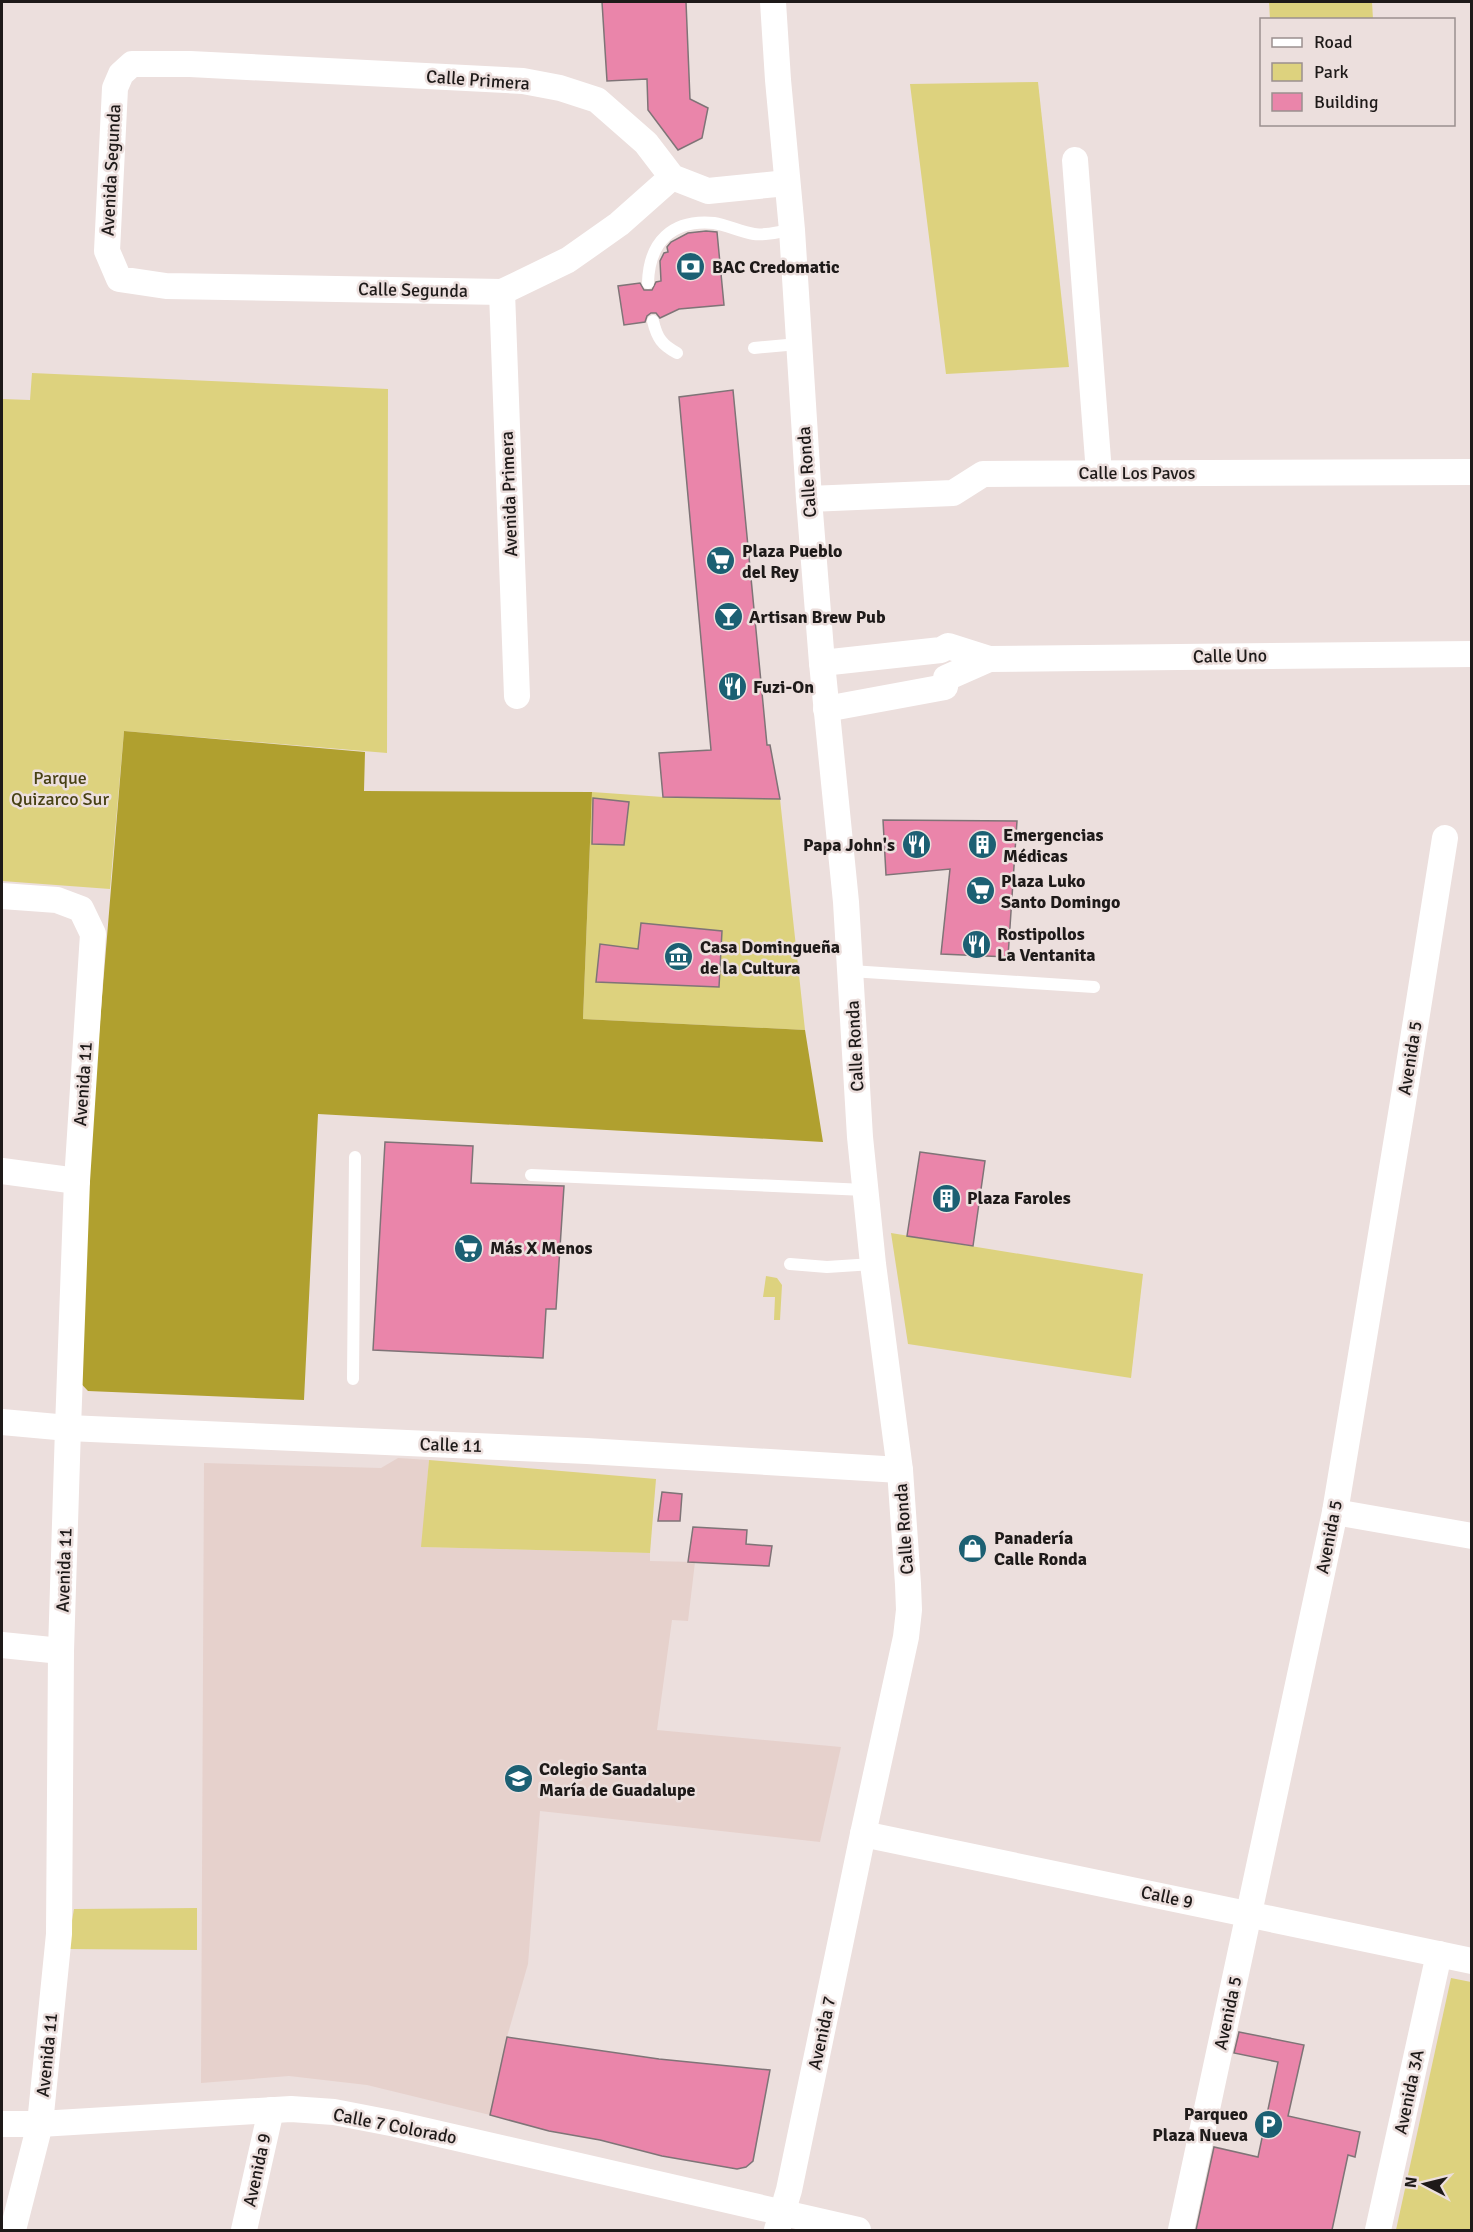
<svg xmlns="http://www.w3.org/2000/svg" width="1473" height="2232" font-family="Signika,sans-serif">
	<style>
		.built { fill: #e6d1cc }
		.green { fill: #ddd27e }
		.forest { fill: #b0a02f }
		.building { fill: #ea85aa; stroke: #7f7477; stroke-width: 1.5 }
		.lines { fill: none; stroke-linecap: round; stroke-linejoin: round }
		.service { stroke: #fff; stroke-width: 12 }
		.minor { stroke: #fff; stroke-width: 26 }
		.labels { text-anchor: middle; stroke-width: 5; stroke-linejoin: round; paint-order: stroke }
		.street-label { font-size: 18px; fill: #1e1a19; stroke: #ecdfdd }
		.poi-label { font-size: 18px; font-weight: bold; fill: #1e1a19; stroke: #ecdfdd; text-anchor: start }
		.park-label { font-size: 18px; fill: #474113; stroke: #ecdfdd }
	</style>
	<rect width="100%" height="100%" fill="#ecdfdd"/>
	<!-- built -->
	<path class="built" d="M398,1458L429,1460L422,1547L650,1553V1561L695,1562L688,1621L672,1620L657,1730L841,1747L820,1842L540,1811L528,1964L507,2037L490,2115L367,2085L289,2076L201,2083L204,1463L381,1468Z"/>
	<!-- green -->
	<g class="green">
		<path d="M1269,2H1372L1373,19H1270Z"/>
		<path d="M1038,82L1069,367L946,374L910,84Z"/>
		<path d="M32,373L388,389L387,753L124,731L110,889L2,881V399L30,400Z"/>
		<path d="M592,792L663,797L780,799L805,1030L583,1019Z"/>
		<path d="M891,1233L1143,1274L1131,1378L908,1344Z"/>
		<path d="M766,1276L777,1278L782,1285L780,1320H774L775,1297H763Z"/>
		<path d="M429,1460L656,1479L650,1553L421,1547Z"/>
		<path d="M197,1908V1950L67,1949L74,1909Z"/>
		<path d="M1451,1978L1471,1982V2230H1396Z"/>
	</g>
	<!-- forest -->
	<path class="forest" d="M124,731L365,752L364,791L592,792L583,1019L805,1030L823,1142L318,1114L304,1400L88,1391L71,1373Z"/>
	<!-- building -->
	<g class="building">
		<path d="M602,2H686L690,99L708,108L702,138L678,150L648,110L647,79L607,81Z"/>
		<path d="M706,231L717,232L724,305L679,309L660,318L656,313H651L647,316L645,322L624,325L618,286L640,283L644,290H652L656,282L661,281L660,261L664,253L668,252L667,247L671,242L688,233Z"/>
		<path d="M733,390L767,745H770L780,799L663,797L659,753L711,750L679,397Z"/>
		<path d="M593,798L629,802L624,845L592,844Z"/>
		<path d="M883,820L1017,821L1008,957L941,954L950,869L886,875Z"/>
		<path d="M641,923L722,931L719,987L596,982L600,944L638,949Z"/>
		<path d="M385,1142L473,1146L471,1183L564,1186L556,1309H546L543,1358L373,1350Z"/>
		<path d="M920,1152L985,1161L973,1246L907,1236Z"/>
		<path d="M662,1492L682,1494L680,1521H658Z"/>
		<path d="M693,1527L747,1530L746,1544L772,1546L769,1566L688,1562Z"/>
		<path d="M1239,2032L1304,2045L1288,2116L1360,2132L1355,2157L1348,2155L1332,2230H1196L1214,2147L1258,2157L1278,2062L1234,2053Z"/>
		<path d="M507,2037L659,2059L770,2070L753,2161L746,2167L737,2169L662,2156L600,2140L549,2131L490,2115Z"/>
	</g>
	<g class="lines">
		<!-- service -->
		<g class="service">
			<path d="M648,283C649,242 672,219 714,223C727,225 741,232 754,234C766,236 780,231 792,230"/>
			<path d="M653,321C657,338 662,345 677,353"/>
			<path d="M754,348L798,344"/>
			<path d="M851,971L1094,987"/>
			<path d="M531,1175L865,1190"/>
			<path d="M790,1264L827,1267L873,1264"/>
			<path d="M353,1379L355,1157"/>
		</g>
		<!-- minor -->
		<g class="minor">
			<path d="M773,2L778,80L792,230L809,499L822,663L846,902L860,1137L873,1264L900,1470L908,1584L909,1610L906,1637L863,1834L789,2190L777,2230"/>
			<path d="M1075,160L1099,473"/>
			<path d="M672,177L619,224L568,260L502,292L166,286L119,279L107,251L115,88L121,74L132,64H190L523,81L560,88L597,100L646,143L672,177L708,191L787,183"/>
			<path d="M502,292L517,696"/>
			<path d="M809,499L953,493L983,474L1472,472"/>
			<path d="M822,663L941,650L948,646L989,659L1472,654"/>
			<path d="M826,709L945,687L946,678L989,659"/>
			<path d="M2,896L57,900L81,909L93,934L77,1181L68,1428L61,1651L59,1934L40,2124L13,2230"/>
			<path d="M2,1171L77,1181"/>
			<path d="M2,1422L68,1428L587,1451L900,1470"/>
			<path d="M1335,1512L1472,1536"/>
			<path d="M2,1645L61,1651"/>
			<path d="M863,1834L1472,1961"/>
			<path d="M2,2124H40L291,2109L334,2112L396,2124L858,2230"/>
			<path d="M244,2230L271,2110"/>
			<path d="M1181,2230L1335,1512L1403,1102L1445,838"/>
			<path d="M1378,2230L1439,1954"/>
		</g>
	</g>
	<!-- icons -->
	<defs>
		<symbol id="bank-disc" viewBox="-11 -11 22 22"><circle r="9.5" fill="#1c6073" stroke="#ecdfdd"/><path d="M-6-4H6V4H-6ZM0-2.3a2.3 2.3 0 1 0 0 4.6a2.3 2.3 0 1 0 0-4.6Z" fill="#fff"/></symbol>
		<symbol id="supermarket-disc" viewBox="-11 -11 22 22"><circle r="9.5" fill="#1c6073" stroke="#ecdfdd"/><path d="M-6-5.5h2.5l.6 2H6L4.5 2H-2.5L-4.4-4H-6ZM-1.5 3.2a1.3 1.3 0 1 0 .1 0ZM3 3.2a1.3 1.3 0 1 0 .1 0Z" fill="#fff"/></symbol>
		<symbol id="bar-disc" viewBox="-11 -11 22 22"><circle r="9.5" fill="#1c6073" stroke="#ecdfdd"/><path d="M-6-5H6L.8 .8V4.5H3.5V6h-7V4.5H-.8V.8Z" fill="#fff"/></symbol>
		<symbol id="restaurant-disc" viewBox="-11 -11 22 22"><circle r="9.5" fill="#1c6073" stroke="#ecdfdd"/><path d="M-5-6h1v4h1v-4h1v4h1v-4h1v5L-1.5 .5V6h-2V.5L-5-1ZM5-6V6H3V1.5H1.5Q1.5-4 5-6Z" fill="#fff"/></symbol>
		<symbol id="building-disc" viewBox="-11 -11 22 22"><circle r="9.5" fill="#1c6073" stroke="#ecdfdd"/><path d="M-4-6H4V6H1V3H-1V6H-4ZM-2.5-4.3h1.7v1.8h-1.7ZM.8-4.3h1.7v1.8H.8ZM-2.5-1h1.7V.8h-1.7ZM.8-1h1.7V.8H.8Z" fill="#fff"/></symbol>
		<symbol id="museum-disc" viewBox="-11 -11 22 22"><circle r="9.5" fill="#1c6073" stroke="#ecdfdd"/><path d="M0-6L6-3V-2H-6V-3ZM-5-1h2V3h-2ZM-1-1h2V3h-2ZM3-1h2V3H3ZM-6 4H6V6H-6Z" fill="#fff"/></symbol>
		<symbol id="shop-disc" viewBox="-11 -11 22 22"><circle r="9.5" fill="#1c6073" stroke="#ecdfdd"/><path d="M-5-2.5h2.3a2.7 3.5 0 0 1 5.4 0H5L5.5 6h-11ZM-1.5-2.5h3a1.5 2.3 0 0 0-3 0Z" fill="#fff"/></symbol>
		<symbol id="school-disc" viewBox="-11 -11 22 22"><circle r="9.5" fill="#1c6073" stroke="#ecdfdd"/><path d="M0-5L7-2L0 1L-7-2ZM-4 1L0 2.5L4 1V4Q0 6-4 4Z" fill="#fff"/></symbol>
		<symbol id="parking-disc" viewBox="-11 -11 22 22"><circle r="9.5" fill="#1c6073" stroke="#ecdfdd"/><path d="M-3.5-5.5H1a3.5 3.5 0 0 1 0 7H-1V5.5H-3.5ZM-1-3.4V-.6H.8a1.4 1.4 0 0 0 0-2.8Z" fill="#fff"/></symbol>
	</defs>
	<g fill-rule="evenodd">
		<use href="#bank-disc" x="674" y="250" width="33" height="33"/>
		<use href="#supermarket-disc" x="704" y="544" width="33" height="33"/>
		<use href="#bar-disc" x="712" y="600" width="33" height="33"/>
		<use href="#restaurant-disc" x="716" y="670" width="33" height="33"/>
		<use href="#restaurant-disc" x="900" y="828" width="33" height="33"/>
		<use href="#building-disc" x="966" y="828" width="33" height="33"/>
		<use href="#supermarket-disc" x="964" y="874" width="33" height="33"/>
		<use href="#restaurant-disc" x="960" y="928" width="33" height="33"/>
		<use href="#museum-disc" x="662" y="940" width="33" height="33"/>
		<use href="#building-disc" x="930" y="1182" width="33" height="33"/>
		<use href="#supermarket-disc" x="452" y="1232" width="33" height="33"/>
		<use href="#shop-disc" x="956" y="1532" width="33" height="33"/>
		<use href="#school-disc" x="502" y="1762" width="33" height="33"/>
		<use href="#parking-disc" x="1252" y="2108" width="33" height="33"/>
	</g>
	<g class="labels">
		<!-- street labels -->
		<g class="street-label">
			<text transform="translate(478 80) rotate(4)" y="6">Calle Primera</text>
			<text transform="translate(111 170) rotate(-87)" y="6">Avenida Segunda</text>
			<text transform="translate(413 290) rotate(1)" y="6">Calle Segunda</text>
			<text transform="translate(807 472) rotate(-94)" y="6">Calle Ronda</text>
			<text x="1137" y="479">Calle Los Pavos</text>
			<text transform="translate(509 494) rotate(-92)" y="6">Avenida Primera</text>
			<text transform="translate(1230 656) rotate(-1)" y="6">Calle Uno</text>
			<text transform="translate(855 1046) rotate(-93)" y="6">Calle Ronda</text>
			<text transform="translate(1410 1058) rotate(-81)" y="6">Avenida 5</text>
			<text transform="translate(83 1084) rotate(-86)" y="6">Avenida 11</text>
			<text transform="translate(451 1445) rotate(2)" y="6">Calle 11</text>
			<text transform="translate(904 1529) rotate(-94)" y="6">Calle Ronda</text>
			<text transform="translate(1329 1537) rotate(-79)" y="6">Avenida 5</text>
			<text transform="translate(64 1570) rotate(-88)" y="6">Avenida 11</text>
			<text transform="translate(1167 1897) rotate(12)" y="6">Calle 9</text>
			<text transform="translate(1228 2013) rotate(-78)" y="6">Avenida 5</text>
			<text transform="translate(822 2033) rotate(-78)" y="6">Avenida 7</text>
			<text transform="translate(47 2055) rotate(-84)" y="6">Avenida 11</text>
			<text transform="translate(1409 2092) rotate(-78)" y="6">Avenida 3A</text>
			<text transform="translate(395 2126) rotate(11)" y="6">Calle 7 Colorado</text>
			<text transform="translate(257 2170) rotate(-78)" y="6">Avenida 9</text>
		</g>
		<!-- poi labels -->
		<g class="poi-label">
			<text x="712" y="273">BAC Credomatic</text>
			<text x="742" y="557">Plaza Pueblo<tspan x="742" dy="21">del Rey</tspan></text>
			<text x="749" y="623">Artisan Brew Pub</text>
			<text x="753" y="693">Fuzi-On</text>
			<text x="1003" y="841">Emergencias<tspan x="1003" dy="21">Médicas</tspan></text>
			<text x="895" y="851" text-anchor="end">Papa John's</text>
			<text x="1001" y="887">Plaza Luko<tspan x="1001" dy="21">Santo Domingo</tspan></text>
			<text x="997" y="940">Rostipollos<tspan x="997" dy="21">La Ventanita</tspan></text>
			<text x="700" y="953">Casa Domingueña<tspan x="700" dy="21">de la Cultura</tspan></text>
			<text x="967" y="1204">Plaza Faroles</text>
			<text x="490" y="1254">Más X Menos</text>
			<text x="994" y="1544">Panadería<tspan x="994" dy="21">Calle Ronda</tspan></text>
			<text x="539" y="1775">Colegio Santa<tspan x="539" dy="21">María de Guadalupe</tspan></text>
			<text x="1248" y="2120" text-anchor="end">Parqueo<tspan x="1248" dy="21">Plaza Nueva</tspan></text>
		</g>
		<!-- park labels -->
		<g class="park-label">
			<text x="60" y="784">Parque<tspan x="60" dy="21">Quizarco Sur</tspan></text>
		</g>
	</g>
	<!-- border -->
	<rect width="1473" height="2232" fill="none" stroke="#1e1a19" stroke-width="6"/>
	<!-- legend -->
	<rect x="1260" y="18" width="195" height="108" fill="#ecdfdd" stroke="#9a908f" stroke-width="1.5"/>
	<rect x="1272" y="38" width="30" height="9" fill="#ffffff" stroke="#9a908f" stroke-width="1.5"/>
	<text x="1314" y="48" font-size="18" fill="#1e1a19">Road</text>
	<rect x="1272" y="63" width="30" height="18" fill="#ddd27e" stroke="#9a908f" stroke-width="1.5"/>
	<text x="1314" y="78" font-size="18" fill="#1e1a19">Park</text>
	<rect x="1272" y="93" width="30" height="18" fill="#ea85aa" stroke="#9a908f" stroke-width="1.5"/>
	<text x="1314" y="108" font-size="18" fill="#1e1a19">Building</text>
	<!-- north arrow -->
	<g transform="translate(1425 2184) rotate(277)" stroke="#ecdfdd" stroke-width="4.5" paint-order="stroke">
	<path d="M0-4.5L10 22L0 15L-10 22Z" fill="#1e1a19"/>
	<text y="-9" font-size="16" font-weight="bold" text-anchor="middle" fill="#1e1a19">N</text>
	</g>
</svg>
